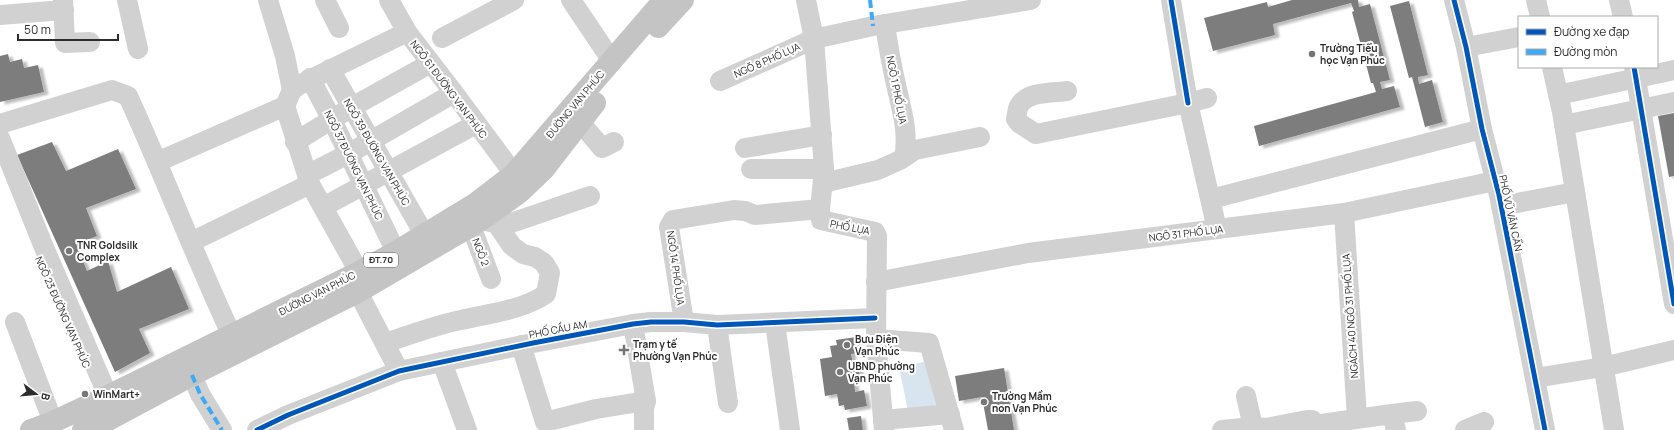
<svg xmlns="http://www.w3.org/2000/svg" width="1674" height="430" font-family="Manrope,sans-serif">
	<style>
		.water { fill: #d8e5ee }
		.building { fill: #7d7d7d; filter: url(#shadow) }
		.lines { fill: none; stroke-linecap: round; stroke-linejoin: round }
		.minor { stroke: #d1d1d1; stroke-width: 20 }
		.major { stroke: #c4c4c4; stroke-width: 22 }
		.quiet { stroke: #3fa9f5; stroke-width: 4; stroke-dasharray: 8 4; stroke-linecap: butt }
		.cycleway-casing { stroke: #fff; stroke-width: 8 }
		.cycleway { stroke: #0057b8; stroke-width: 5 }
		.poi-dot { fill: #767676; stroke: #fff; stroke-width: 1.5 }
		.labels { text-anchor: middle; stroke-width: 4; stroke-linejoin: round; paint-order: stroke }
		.shield { fill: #fff; stroke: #6b6b6b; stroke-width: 1 }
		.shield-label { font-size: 9px; font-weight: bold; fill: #2c2c2c }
		.poi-label { font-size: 10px; font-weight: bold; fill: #2c2c2c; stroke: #fff; text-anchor: start }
		.street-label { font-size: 10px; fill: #2c2c2c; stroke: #fff }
	</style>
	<defs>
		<filter id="shadow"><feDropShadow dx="4.5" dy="2.5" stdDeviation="1" flood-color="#0004"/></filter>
	</defs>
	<rect width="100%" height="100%" fill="#fff"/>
	<!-- water -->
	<path class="water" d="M933,360L941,404L908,411L899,367Z"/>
	<!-- building -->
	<g class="building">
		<path d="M1292,0H1358L1359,7L1370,4L1390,80L1380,82L1382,89L1394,86L1400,107L1259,146L1254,126L1376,92L1373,83H1371L1352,12L1354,11L1351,3L1273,24L1275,35L1213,51L1204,18L1267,2L1268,7Z"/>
		<path d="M1409,1L1428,75L1418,77L1419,84L1432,80L1443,122L1425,127L1412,77L1409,78L1390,6Z"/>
		<path d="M8,54L10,62L22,59L24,68L38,65L44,92L0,102V56Z"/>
		<path d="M1674,113V176L1669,177L1658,116Z"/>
		<path d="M52,142L66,171L118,149L136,189L86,208L97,236L76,244L87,271L108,261L117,292L171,267L189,309L139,329L150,353L115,372L17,155Z"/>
		<path d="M856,337L858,353L851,354L853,364H858L860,379L854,380L855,392L864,390L867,406L845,410L844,405L839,406L837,394L825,396L820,359L832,357L830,346L837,345L836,340Z"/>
		<path d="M1004,368L1014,430H988L982,397L959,401L955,376Z"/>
		<path d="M861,416L863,430H849L847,418Z"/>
	</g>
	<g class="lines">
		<!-- minor -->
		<g class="minor">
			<path d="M63,0L65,43L90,42"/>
			<path d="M127,0L138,49"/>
			<path d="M268,0L285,56L292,90"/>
			<path d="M325,0L339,28"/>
			<path d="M389,0L407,32L454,93L514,174"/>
			<path d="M571,0L612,61"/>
			<path d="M806,0L814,39L824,169L820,209L821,220L875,232L877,236L876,339L929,343L954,430"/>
			<path d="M1171,0L1188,103L1217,229"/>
			<path d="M1454,0L1466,47L1482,129L1499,195L1545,430"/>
			<path d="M1536,0L1540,17"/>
			<path d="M1619,0L1623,17"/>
			<path d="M0,15L64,10"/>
			<path d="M885,24C888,46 892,67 897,89C902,111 909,134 904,157"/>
			<path d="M442,38L514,0"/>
			<path d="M1466,47L1519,37"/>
			<path d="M1552,67L1562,112L1614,430"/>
			<path d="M1634,67L1674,304"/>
			<path d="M330,69L424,234"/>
			<path d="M310,78L332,120L396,252"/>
			<path d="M720,81L814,39L873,26L1031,0"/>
			<path d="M1067,91C1052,93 1027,91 1019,106C1017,110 1017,115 1016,119L1019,123L1036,134L1188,103L1207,98"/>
			<path d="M1558,95L1674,70"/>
			<path d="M285,106L310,184L359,272"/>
			<path d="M580,122L602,148L614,142"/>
			<path d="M0,124L112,90L128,96C164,175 195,257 232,336"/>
			<path d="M1564,125L1674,102"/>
			<path d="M0,138L43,245L108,396"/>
			<path d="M295,142L352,107L431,63"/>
			<path d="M745,148L822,135"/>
			<path d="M164,159L285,106L292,90L299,85L407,32"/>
			<path d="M751,169H824"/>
			<path d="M307,175L348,154L454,93"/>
			<path d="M823,183L878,170L900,160L915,150L980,137"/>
			<path d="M1211,199L1482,129"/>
			<path d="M1501,206L1575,192"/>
			<path d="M323,207L476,124"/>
			<path d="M1344,213L1357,418"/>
			<path d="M485,221L496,223L514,222L590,196"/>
			<path d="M471,226L491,279"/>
			<path d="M191,242L310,184"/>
			<path d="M876,282L1028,253L1344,213L1495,181"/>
			<path d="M358,292L399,371"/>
			<path d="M15,322L53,422"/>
			<path d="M684,322L669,227L673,220L734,210L745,211L755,215L820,209"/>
			<path d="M775,323L790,430"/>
			<path d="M633,324L646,401L644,408V430"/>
			<path d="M717,325L728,403"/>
			<path d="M876,339L884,430"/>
			<path d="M385,343C410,335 435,325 461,320C491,313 520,311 546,294L550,273L544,263L535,257L523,254L512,246L496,223"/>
			<path d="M521,345L545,422L596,409L646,401"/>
			<path d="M442,362L467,430"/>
			<path d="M192,375L200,394L222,430"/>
			<path d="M1535,378L1603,367L1674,350"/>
			<path d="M1246,396L1253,427"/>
			<path d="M1392,414L1417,411"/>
			<path d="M883,420L950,414"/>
			<path d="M257,430L288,415L399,371L533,343L633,324L651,322H684L717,325L875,318"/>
			<path d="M1222,430L1253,427L1266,428L1307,420H1312L1314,425L1392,414L1396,430"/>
			<path d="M1465,430L1484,422"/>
		</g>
		<!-- major -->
		<g class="major">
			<path d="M658,27L683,0"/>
			<path d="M31,430L53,422L102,399L359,272L396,252L475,204L514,174L664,0"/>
			<path d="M83,430L108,420L192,375L358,292L481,220L520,192L544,169L595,103"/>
		</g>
		<!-- quiet -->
		<g class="quiet">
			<path d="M870,0L873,26"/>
			<path d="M192,375L200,394L222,430"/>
		</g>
		<defs>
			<g id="cycleway">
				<path d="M1171,0L1188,103"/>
				<path d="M1454,0L1466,47L1482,129L1499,195L1545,430"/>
				<path d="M1634,67L1674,304"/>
				<path d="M257,430L288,415L399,371L533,343L633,324L651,322H684L717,325L875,318"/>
			</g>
		</defs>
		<!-- cycleway casing -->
		<use href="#cycleway" class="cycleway-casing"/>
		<!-- cycleway -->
		<use href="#cycleway" class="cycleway"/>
	</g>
	<!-- markers -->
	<g class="poi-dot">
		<circle cx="1312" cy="54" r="4"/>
		<circle cx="69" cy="251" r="4"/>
		<circle cx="847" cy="345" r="4"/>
		<path d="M622 344h4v4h4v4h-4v4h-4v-4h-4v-4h4z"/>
		<circle cx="840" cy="372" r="4"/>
		<circle cx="85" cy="394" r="4"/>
		<circle cx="984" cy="402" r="4"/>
	</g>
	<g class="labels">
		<!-- shield labels -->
		<rect class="shield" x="364" y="253" width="34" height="14" rx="3"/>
		<g class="shield-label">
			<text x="381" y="263">ĐT.70</text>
		</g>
		<!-- poi labels -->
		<g class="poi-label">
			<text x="1320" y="52">Trường Tiểu<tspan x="1320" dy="12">học Vạn Phúc</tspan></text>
			<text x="77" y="249">TNR Goldsilk<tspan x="77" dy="12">Complex</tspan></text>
			<text x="855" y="343">Bưu Điện<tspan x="855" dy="12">Vạn Phúc</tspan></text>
			<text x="633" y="348">Trạm y tế<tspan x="633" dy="12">Phường Vạn Phúc</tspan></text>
			<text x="848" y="370">UBND phường<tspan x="848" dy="12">Vạn Phúc</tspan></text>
			<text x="93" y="398">WinMart+</text>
			<text x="992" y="400">Trường Mầm<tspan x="992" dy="12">non Vạn Phúc</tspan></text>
		</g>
		<!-- street labels -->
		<g class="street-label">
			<text transform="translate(767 60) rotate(-24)" y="4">NGÕ 8 PHỐ LỤA</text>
			<text transform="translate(449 89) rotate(53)" y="4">NGÕ 61 ĐƯỜNG VẠN PHÚC</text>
			<text transform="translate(897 90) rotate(79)" y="4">NGÕ 1 PHỐ LỤA</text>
			<text transform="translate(575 104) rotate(-50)" y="4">ĐƯỜNG VẠN PHÚC</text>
			<text transform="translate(377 152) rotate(60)" y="4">NGÕ 39 ĐƯỜNG VẠN PHÚC</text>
			<text transform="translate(354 165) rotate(64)" y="4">NGÕ 37 ĐƯỜNG VẠN PHÚC</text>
			<text transform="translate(1511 213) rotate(78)" y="4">PHỐ VŨ VĂN CẨN</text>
			<text transform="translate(850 227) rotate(11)" y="4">PHỐ LỤA</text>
			<text transform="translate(1186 233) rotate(-7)" y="4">NGÕ 31 PHỐ LỤA</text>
			<text transform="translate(481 252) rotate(69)" y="4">NGÕ 2</text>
			<text transform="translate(676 268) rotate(82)" y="4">NGÕ 14 PHỐ LỤA</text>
			<text transform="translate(317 293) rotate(-27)" y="4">ĐƯỜNG VẠN PHÚC</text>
			<text transform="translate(63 312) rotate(66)" y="4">NGÕ 23 ĐƯỜNG VẠN PHÚC</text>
			<text transform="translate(1350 316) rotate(-94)" y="4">NGÁCH 40 NGÕ 31 PHỐ LỤA</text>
			<text transform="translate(558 329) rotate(-11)" y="4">PHỐ CẦU AM</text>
		</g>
	</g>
	<!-- legend -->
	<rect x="1518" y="16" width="140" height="52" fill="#ffffff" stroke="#ababab"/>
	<rect x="1526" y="29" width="20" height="6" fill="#0057b8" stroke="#ababab"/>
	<text x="1554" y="36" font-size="12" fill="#2c2c2c">Đường xe đạp</text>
	<rect x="1526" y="49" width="20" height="6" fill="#3fa9f5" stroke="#ababab"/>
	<text x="1554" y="56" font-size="12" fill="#2c2c2c">Đường mòn</text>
	<!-- north arrow -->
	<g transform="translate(36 394) rotate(106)" stroke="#ffffff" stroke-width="3" paint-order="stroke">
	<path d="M0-3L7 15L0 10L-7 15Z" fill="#2c2c2c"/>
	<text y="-6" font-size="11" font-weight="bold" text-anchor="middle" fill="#2c2c2c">B</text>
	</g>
	<!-- scale -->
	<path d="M18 34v6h100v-6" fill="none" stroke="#2c2c2c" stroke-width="2"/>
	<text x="24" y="34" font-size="12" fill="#2c2c2c" stroke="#ffffff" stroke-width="3" paint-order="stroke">50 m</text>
</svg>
